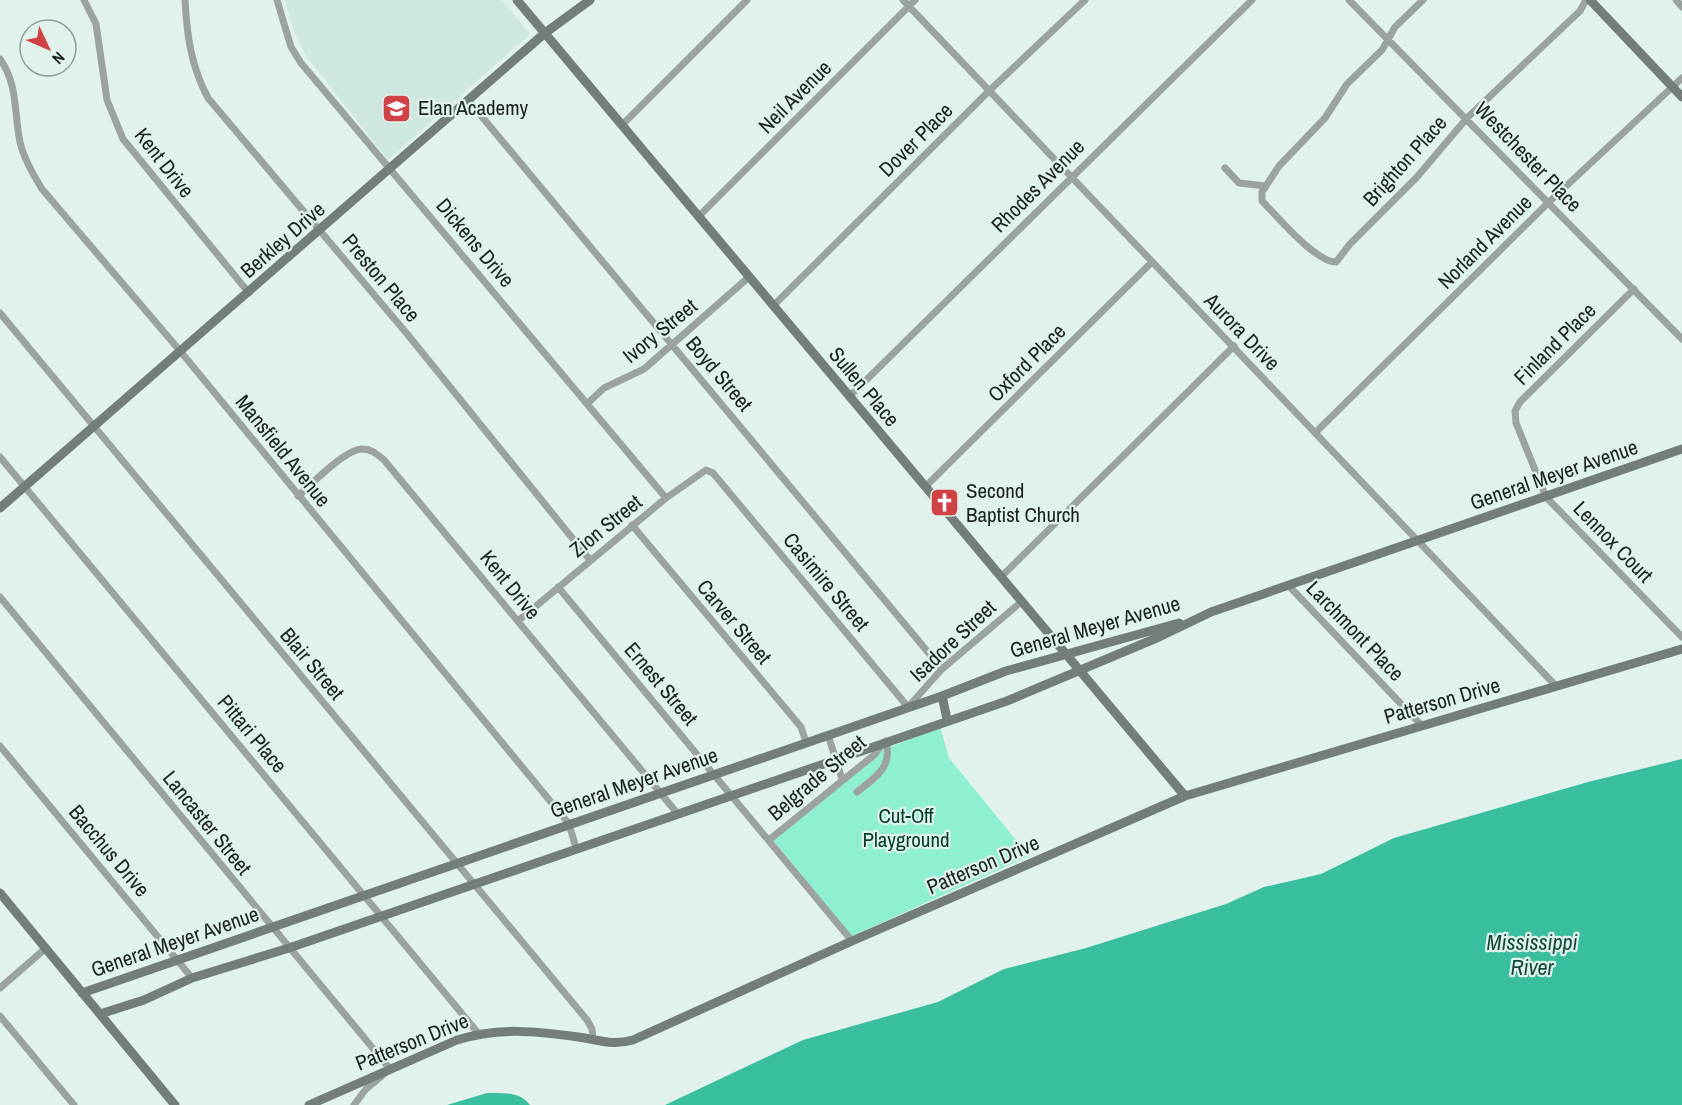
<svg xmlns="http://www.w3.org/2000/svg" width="1682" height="1105" viewBox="0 0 1682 1105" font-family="'Archivo Narrow',sans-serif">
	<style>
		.built { fill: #cee8df }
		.green { fill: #8eefd2 }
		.water { fill: #39be9e }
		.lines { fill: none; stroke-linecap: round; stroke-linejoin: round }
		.street { stroke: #9ba2a0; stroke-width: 7 }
		.secondary { stroke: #737e7a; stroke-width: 9 }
		.labels { text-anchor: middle; stroke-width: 4.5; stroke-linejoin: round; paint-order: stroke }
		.street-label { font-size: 21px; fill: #1a211f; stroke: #e1f2ec }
		.poi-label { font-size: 21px; fill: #1a211f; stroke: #e1f2ec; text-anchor: start }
		.park-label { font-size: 21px; fill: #003c2f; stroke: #e1f2ec }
		.water-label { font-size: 22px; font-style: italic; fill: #12493c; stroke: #e1f2ec }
	</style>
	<rect width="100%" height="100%" fill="#e1f2ec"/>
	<!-- built -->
	<path class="built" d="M 285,0 L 502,0 L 530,34 L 388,160 L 306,56 L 293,29 Z"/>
	<!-- green -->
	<path class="green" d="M 940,727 L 949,758 L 1029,856 L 852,936 L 773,840 L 883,750 Z"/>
	<!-- water -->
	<path class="water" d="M 1682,759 L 1682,1105 L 665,1105 L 803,1040 L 938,1002 L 1004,969 L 1086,948 L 1226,904 L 1264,887 L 1321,874 L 1394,838 L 1588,782 Z
		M 487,1093 C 502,1093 520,1091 530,1105 L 447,1105 Z"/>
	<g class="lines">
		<!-- street -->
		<path class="street" d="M 84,0 L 96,24 L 107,100 L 123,139 L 249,293
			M 185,0 C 187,36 191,66 208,98 L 408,335 L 590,560
			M 277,0 L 291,47 L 301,63 L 666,498
			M 903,0 L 1556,686
			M 1349,0 L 1682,339
			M 1423,0 L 1395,27 L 1382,50 L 1347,84 L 1325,118 L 1279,166 L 1262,192 L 1262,201 C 1277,216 1315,262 1336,262 L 1350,244 L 1417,177 L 1467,118 L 1580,11 L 1586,0
			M 1676,0 L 1682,7
			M 0,59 C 18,84 14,113 20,142 C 24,159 33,174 42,189 L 181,352 L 569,824 L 576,848
			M 468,100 L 942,669
			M 622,125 L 747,0
			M 1225,168 L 1239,183 L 1266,186
			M 698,217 L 915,0
			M 1634,289 L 1520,402 L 1515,411 L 1516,423 L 1546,497 L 1682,637
			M 773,306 L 990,90 L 1085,0
			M 0,313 L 587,1020 L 592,1029 L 593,1039
			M 849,397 L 1252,0
			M 588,403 L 604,388 L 644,369 L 749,277
			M 1315,433 L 1549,202 L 1682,78
			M 0,457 L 478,1033
			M 925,487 L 1152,262
			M 298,496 C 312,484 346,448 363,449 C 372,449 378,455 384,460 L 677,813
			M 632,525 L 801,727 L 806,742
			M 1001,577 L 1234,346
			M 1289,586 L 1422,726
			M 558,587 L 852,941
			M 0,597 L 390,1069 L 366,1089 L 354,1105
			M 518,621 L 666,498 L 706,470 L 713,473 L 908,707 L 942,669 L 1021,602
			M 828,735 L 842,779
			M 0,746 L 192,978
			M 857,792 C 876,777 893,767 886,741
			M 769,840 L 874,755 L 882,745
			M 0,988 L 46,948
			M 0,1016 L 74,1105"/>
		<!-- secondary -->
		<path class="secondary" d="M 517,0 L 1185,796
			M 1590,0 L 1682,97
			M 0,508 L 545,33 L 590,0
			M 942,696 L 947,719
			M 0,893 L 175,1105
			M 82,993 L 942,696 L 1006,671 L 1179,623
			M 100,1014 L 144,1000 L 192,978 L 289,948 L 1007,701 L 1159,637 L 1211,612 L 1682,449
			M 309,1105 L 457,1040 C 498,1027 535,1031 578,1037 C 600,1040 611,1046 633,1040 L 852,941 L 1185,796 L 1682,649"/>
	</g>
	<!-- icons -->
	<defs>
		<symbol id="school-square" viewBox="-11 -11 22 22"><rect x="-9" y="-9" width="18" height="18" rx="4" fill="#d14247" stroke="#e1f2ec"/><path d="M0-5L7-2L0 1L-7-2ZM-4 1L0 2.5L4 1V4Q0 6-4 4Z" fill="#fff"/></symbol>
		<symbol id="church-square" viewBox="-11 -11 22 22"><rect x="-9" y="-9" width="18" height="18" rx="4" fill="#d14247" stroke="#e1f2ec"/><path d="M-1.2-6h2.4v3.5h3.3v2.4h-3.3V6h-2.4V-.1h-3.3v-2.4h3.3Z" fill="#fff"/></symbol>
	</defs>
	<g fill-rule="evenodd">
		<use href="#school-square" x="380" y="92" width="33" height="33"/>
		<use href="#church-square" x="928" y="486" width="33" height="33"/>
	</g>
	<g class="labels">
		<!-- street labels -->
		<g class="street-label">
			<text transform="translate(795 97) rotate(-45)" y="7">Neil Avenue</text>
			<text transform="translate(916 140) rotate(-45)" y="7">Dover Place</text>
			<text transform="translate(1528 157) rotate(46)" y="7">Westchester Place</text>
			<text transform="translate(1405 161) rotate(-48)" y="7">Brighton Place</text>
			<text transform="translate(164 163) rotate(52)" y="7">Kent Drive</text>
			<text transform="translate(1038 186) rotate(-45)" y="7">Rhodes Avenue</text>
			<text transform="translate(283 240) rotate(-41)" y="7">Berkley Drive</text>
			<text transform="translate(1485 242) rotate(-45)" y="7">Norland Avenue</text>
			<text transform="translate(475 243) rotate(50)" y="7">Dickens Drive</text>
			<text transform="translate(381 278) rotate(50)" y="7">Preston Place</text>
			<text transform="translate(660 331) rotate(-39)" y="7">Ivory Street</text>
			<text transform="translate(1242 332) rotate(46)" y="7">Aurora Drive</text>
			<text transform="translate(1555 344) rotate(-45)" y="7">Finland Place</text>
			<text transform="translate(1027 363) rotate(-45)" y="7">Oxford Place</text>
			<text transform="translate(719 374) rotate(50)" y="7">Boyd Street</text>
			<text transform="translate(864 387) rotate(50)" y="7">Sullen Place</text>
			<text transform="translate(283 451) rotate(51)" y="7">Mansfield Avenue</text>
			<text transform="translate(1554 475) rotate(-19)" y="7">General Meyer Avenue</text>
			<text transform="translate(606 526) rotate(-39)" y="7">Zion Street</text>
			<text transform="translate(1613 542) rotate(46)" y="7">Lennox Court</text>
			<text transform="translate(826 582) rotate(50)" y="7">Casimire Street</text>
			<text transform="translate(510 585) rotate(51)" y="7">Kent Drive</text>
			<text transform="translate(734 622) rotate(50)" y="7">Carver Street</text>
			<text transform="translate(1095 627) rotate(-16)" y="7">General Meyer Avenue</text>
			<text transform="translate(1355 631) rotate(46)" y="7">Larchmont Place</text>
			<text transform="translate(953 641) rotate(-43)" y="7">Isadore Street</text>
			<text transform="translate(312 664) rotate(50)" y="7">Blair Street</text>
			<text transform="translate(661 684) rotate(50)" y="7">Ernest Street</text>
			<text transform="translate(1442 701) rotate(-16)" y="7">Patterson Drive</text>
			<text transform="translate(252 734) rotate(50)" y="7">Pittari Place</text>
			<text transform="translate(817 778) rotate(-40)" y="7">Belgrade Street</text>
			<text transform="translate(634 783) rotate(-19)" y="7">General Meyer Avenue</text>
			<text transform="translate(207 823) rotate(51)" y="7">Lancaster Street</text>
			<text transform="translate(109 851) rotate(50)" y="7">Bacchus Drive</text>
			<text transform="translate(983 865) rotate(-23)" y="7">Patterson Drive</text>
			<text transform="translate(175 942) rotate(-19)" y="7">General Meyer Avenue</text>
			<text transform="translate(412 1042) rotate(-22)" y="7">Patterson Drive</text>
		</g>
		<!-- poi labels -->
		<g class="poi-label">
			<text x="418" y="115">Elan Academy</text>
			<text x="966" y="498">Second<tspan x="966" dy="24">Baptist Church</tspan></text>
		</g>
		<!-- park labels -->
		<g class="park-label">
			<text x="906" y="823">Cut-Off<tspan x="906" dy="24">Playground</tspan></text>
		</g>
		<!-- water labels -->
		<g class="water-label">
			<text x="1532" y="950">Mississippi<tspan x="1532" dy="25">River</tspan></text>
		</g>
	</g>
	<!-- north arrow -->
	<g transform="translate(48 48) rotate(134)"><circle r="28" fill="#e1f2ec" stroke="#919e9a" stroke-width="1.5"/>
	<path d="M0-4.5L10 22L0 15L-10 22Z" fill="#d14247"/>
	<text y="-9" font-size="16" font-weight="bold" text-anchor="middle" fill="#1a211f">N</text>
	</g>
</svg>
